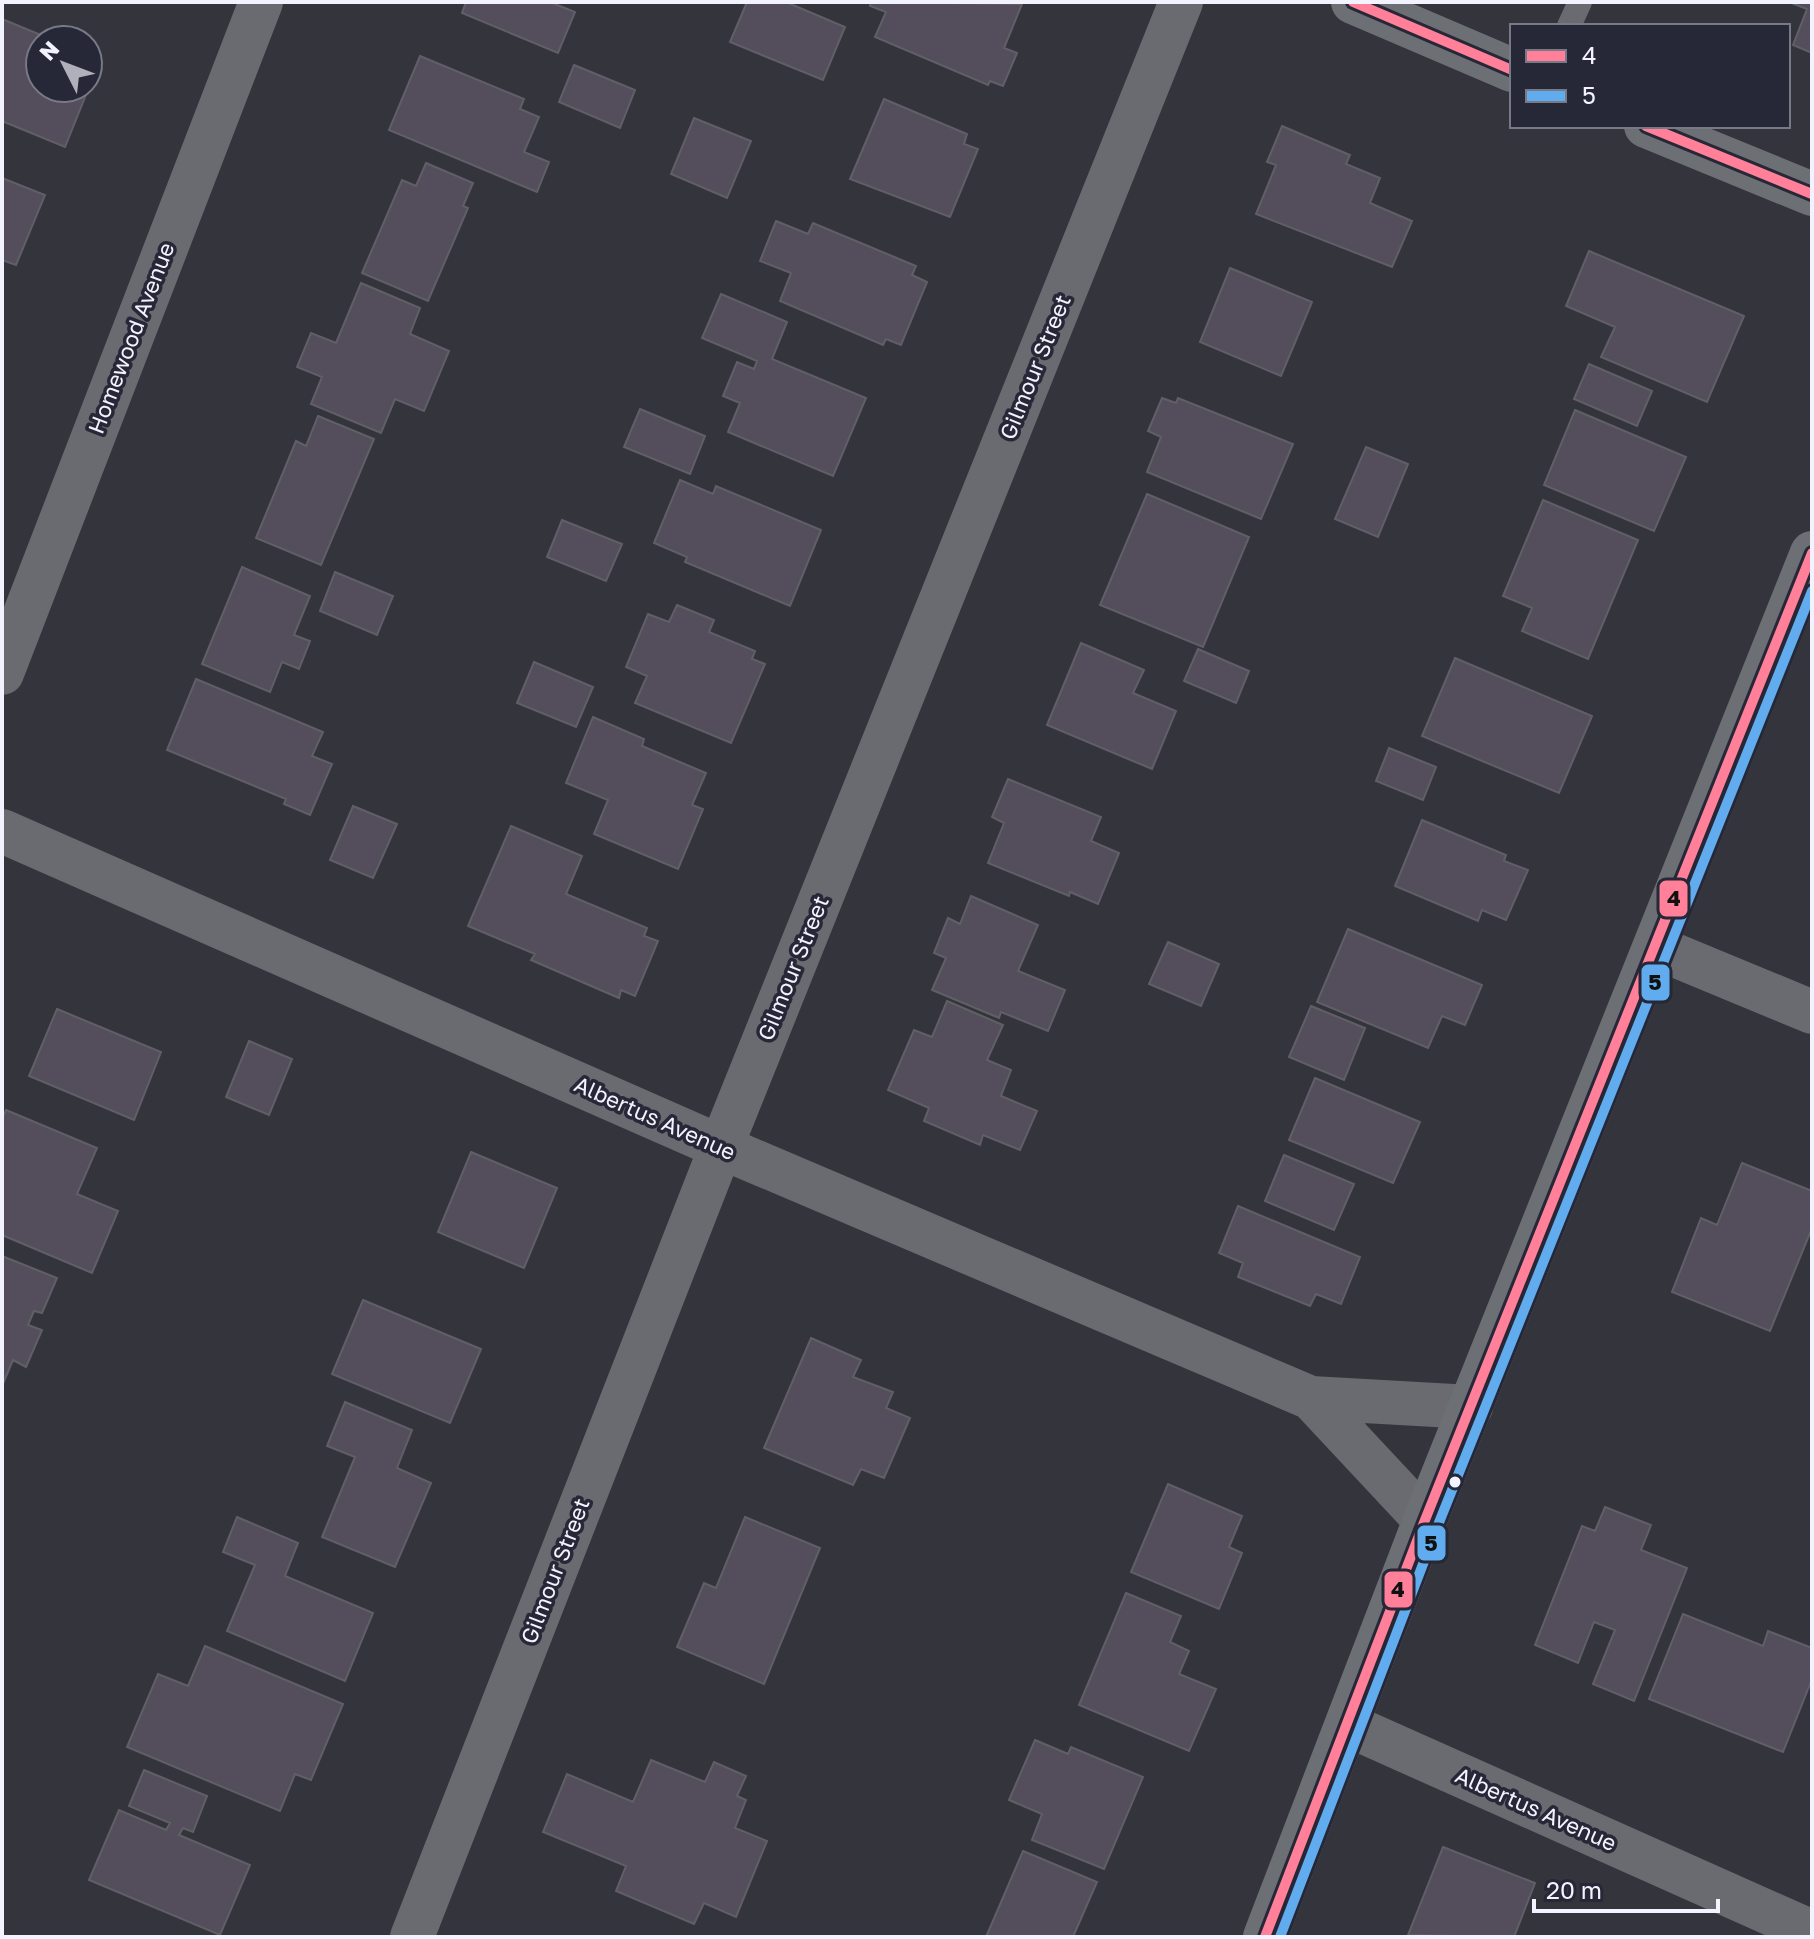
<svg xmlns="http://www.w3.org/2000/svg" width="1814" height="1939" viewBox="0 0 1814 1939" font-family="'Golos Text',sans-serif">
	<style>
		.building { fill: #544e5c; stroke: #615f66; stroke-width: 2 }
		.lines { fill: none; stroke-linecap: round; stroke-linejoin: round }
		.lane { stroke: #6a6b70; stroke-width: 24 }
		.street { stroke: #6a6b70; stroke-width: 44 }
		.secondary { stroke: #6c6f74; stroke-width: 44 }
		.bus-1-casing { stroke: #262737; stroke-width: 16 }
		.bus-2-casing { stroke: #262737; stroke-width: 16 }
		.bus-1 { stroke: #ff8098; stroke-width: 10 }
		.bus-2 { stroke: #60acee; stroke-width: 10 }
		.bus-dot { fill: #f2f3fe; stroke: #262737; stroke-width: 3 }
		.labels { text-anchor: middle; stroke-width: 7; stroke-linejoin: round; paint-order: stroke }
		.street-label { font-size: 22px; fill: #f2f3fe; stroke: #262737 }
		.line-badge { stroke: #262737; stroke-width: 3 }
		.pale-badge-label { font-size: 22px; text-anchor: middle; font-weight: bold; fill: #111 }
	</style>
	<rect width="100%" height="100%" fill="#34343d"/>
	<!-- building -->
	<path class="building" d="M 466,2 L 550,2 L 575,12 L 558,53 L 462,13 Z
		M 747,2 L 786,2 L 845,27 L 823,80 L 730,42 Z
		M 871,2 L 1022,4 L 1004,48 L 1017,53 L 1003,86 L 990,81 L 988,85 L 875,37 L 886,12 L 870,6 Z
		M 1789,2 L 1812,2 L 1812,53 L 1793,45 L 1807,9 Z
		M 2,19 L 53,40 L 40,40 L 40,88 L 88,88 L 88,55 L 100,60 L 65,147 L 2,121 Z
		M 420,56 L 524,99 L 520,109 L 539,117 L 524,152 L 549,162 L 537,192 L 389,130 Z
		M 574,65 L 635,90 L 620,128 L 559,102 Z
		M 884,99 L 967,134 L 964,144 L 978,149 L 950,217 L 850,179 Z
		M 694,118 L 751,141 L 727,198 L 671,174 Z
		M 1282,126 L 1350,155 L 1346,164 L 1380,178 L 1370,203 L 1412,221 L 1392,267 L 1256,214 L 1276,165 L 1267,162 Z
		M 426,163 L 473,183 L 463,206 L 468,208 L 428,301 L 362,273 L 402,180 L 416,186 Z
		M 2,178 L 45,195 L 16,265 L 2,260 Z
		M 776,221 L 808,234 L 813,223 L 916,266 L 912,275 L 927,282 L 901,345 L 886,339 L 883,345 L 780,301 L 791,273 L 760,261 Z
		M 1589,251 L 1744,316 L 1707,402 L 1601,357 L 1615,327 L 1566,306 Z
		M 1230,268 L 1312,302 L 1281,376 L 1200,342 Z
		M 361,283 L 420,308 L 410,334 L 449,351 L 424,411 L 395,399 L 381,433 L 311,404 L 322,377 L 297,367 L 311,333 L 336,343 Z
		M 721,294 L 787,322 L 772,359 L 866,398 L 833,476 L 728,432 L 740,403 L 723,396 L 737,362 L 754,369 L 757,361 L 702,338 Z
		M 1589,364 L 1652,391 L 1637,426 L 1574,399 Z
		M 1162,398 L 1176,403 L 1178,398 L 1293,444 L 1261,519 L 1147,472 L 1161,437 L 1148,431 Z
		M 640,409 L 705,436 L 690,474 L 624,447 Z
		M 1575,410 L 1686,457 L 1654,531 L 1544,485 Z
		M 318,416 L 374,439 L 321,565 L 256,538 L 296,441 L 306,446 Z
		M 1366,447 L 1408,464 L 1378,537 L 1335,519 Z
		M 680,480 L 713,494 L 716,486 L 821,530 L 790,606 L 685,562 L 687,557 L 654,543 Z
		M 1147,494 L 1249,537 L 1203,647 L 1100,605 Z
		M 1543,500 L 1638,540 L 1588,659 L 1522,631 L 1532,608 L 1503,596 Z
		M 562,520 L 622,544 L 606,581 L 547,557 Z
		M 242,567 L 310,596 L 294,635 L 310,641 L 299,669 L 282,662 L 270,692 L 202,664 Z
		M 335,572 L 393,596 L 377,635 L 320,611 Z
		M 677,605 L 714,620 L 709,632 L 755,651 L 752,659 L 765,664 L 731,743 L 635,703 L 647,676 L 626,667 L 648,614 L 669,622 Z
		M 1081,643 L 1144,670 L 1133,693 L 1176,711 L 1152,769 L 1047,725 Z
		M 1198,649 L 1249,671 L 1236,703 L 1184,681 Z
		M 1455,658 L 1592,716 L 1559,793 L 1422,736 Z
		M 534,662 L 593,687 L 576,727 L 517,703 Z
		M 196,679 L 323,732 L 312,756 L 332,764 L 310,815 L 284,804 L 286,799 L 167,750 Z
		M 593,717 L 644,739 L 642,746 L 706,773 L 692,805 L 703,809 L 678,869 L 594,834 L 608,800 L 566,783 Z
		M 1389,748 L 1436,767 L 1423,800 L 1376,781 Z
		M 1008,779 L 1101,817 L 1091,841 L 1119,853 L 1098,904 L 1070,892 L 1069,896 L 988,863 L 1004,823 L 992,817 Z
		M 353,806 L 397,824 L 373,878 L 330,860 Z
		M 1422,820 L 1506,855 L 1504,861 L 1528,870 L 1506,920 L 1482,910 L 1478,921 L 1395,886 Z
		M 511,826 L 582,856 L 566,894 L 647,928 L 644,936 L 658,941 L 635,996 L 621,990 L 619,998 L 531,960 L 535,954 L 468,926 Z
		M 971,896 L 1038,925 L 1018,971 L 1065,990 L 1048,1031 L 1001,1012 L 999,1018 L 932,990 L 946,958 L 934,953 L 948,918 L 960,924 Z
		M 1348,929 L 1482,985 L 1465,1025 L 1442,1016 L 1428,1048 L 1317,1002 Z
		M 1168,942 L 1219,964 L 1201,1006 L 1149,984 Z
		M 947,1001 L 1003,1025 L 987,1060 L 1011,1070 L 1001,1096 L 1037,1111 L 1020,1150 L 983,1135 L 980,1145 L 924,1121 L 929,1108 L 888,1090 L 914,1030 L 932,1037 Z
		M 1311,1006 L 1365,1028 L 1344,1080 L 1289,1057 Z
		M 57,1009 L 161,1052 L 134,1120 L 29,1076 Z
		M 249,1041 L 292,1059 L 269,1115 L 226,1097 Z
		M 1315,1078 L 1420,1122 L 1393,1183 L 1289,1140 Z
		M 6,1110 L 97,1148 L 77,1194 L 118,1211 L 92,1273 L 2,1235 L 2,1119 Z
		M 471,1152 L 557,1188 L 524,1268 L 438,1232 Z
		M 1284,1155 L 1354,1184 L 1334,1230 L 1265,1201 Z
		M 1742,1163 L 1812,1191 L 1812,1228 L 1770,1331 L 1672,1292 L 1701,1218 L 1717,1225 Z
		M 1238,1206 L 1360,1257 L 1341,1304 L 1316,1294 L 1310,1306 L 1238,1277 L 1243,1263 L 1219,1253 Z
		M 2,1256 L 57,1278 L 42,1313 L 34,1311 L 28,1325 L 42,1330 L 26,1367 L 13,1360 L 2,1386 Z
		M 363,1300 L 481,1349 L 450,1423 L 332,1374 Z
		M 811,1338 L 861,1360 L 853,1377 L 893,1392 L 886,1408 L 910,1418 L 884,1478 L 861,1469 L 853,1485 L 764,1448 Z
		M 345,1402 L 412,1430 L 397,1468 L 431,1483 L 395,1567 L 322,1537 L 355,1457 L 327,1446 Z
		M 1168,1484 L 1242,1516 L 1229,1547 L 1242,1553 L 1219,1609 L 1131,1572 Z
		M 1605,1507 L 1651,1525 L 1641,1550 L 1687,1568 L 1634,1701 L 1593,1684 L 1615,1630 L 1594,1622 L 1578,1663 L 1535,1645 L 1582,1526 L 1595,1531 Z
		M 237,1517 L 298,1543 L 285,1576 L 373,1613 L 345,1681 L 227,1631 L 255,1565 L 223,1552 Z
		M 745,1517 L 820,1548 L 764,1684 L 677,1647 L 704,1583 L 716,1588 Z
		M 1126,1593 L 1181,1616 L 1170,1642 L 1189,1651 L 1179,1674 L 1216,1689 L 1189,1751 L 1079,1705 Z
		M 1683,1614 L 1763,1646 L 1768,1631 L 1812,1648 L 1812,1679 L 1783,1752 L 1649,1699 Z
		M 205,1646 L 343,1704 L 311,1780 L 295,1774 L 280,1811 L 127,1747 L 158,1674 L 188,1686 Z
		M 1035,1740 L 1068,1754 L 1071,1747 L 1143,1777 L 1104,1869 L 1032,1840 L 1042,1814 L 1009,1800 Z
		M 651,1760 L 705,1782 L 714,1762 L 746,1776 L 737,1796 L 746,1800 L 735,1828 L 767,1841 L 736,1917 L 704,1903 L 694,1924 L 616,1891 L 626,1866 L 543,1832 L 567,1774 L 633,1802 Z
		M 144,1770 L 207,1796 L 193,1832 L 183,1828 L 179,1835 L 250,1865 L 220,1935 L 89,1880 L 119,1810 L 166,1830 L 170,1823 L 129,1806 Z
		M 1443,1847 L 1535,1883 L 1514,1937 L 1408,1935 Z
		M 1023,1851 L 1097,1882 L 1073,1937 L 986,1937 Z"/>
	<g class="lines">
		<!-- lane -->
		<path class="lane" d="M 1569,26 L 1580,2"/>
		<!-- street -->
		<path class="street" d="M 2,673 L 261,2
			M 2,831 L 721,1147 L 1311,1398 L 1471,1407
			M 1655,947 L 1812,1012
			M 1311,1398 L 1425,1520
			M 1348,1725 L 1812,1932
			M 412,1937 L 721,1147 L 1181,2"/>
		<!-- secondary -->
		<path class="secondary" d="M 1353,2 L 1512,70
			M 1646,126 L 1812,194
			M 1265,1937 L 1425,1520 L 1812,553"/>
		<defs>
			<path id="bus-1" d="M 1353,2 L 1512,70
				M 1646,126 L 1812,194
				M 1265,1937 L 1425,1520 L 1812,553"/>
			<path id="bus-2" d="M 1280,1937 L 1438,1525 L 1812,591"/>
		</defs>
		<!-- bus-1 casing -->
		<use href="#bus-1" class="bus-1-casing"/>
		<!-- bus-2 casing -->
		<use href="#bus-2" class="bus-2-casing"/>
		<!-- bus-1 -->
		<use href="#bus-1" class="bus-1"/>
		<!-- bus-2 -->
		<use href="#bus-2" class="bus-2"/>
	</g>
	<!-- markers -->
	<circle class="bus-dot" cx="1455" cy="1482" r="7"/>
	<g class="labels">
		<!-- street labels -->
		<g class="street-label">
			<text transform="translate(131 338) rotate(-69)" y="8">Homewood Avenue</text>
			<text transform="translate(1035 367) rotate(-68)" y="8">Gilmour Street</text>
			<text transform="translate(793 968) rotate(-68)" y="8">Gilmour Street</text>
			<text transform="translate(655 1118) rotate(24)" y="8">Albertus Avenue</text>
			<text transform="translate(555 1571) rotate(-69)" y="8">Gilmour Street</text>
			<text transform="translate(1536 1809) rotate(24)" y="8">Albertus Avenue</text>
		</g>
	</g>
	<g class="line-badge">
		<rect x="1658" y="879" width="31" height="39" rx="8" fill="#ff8098"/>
		<rect x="1640" y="963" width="31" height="39" rx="8" fill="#60acee"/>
		<rect x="1416" y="1524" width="31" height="38" rx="8" fill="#60acee"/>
		<rect x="1383" y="1570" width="31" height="39" rx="8" fill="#ff8098"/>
	</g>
	<g class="pale-badge-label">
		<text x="1674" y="906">4</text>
		<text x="1655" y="990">5</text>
		<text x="1431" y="1551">5</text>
		<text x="1398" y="1597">4</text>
	</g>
	<!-- border -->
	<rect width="1814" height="1939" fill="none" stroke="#f2f3fe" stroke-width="8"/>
	<!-- legend -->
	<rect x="1510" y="24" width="280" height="104" fill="#262737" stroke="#787987" stroke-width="2"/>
	<rect x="1526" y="50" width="40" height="12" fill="#ff8098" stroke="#787987" stroke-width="2"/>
	<text x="1582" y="64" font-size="24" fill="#f2f3fe">4</text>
	<rect x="1526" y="90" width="40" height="12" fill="#60acee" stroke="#787987" stroke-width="2"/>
	<text x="1582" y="104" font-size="24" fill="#f2f3fe">5</text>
	<!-- north arrow -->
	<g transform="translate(64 64) rotate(312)"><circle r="38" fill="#262737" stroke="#787987" stroke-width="2"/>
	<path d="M0-6L14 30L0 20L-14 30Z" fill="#b0b0ba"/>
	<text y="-12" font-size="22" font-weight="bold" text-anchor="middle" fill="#f2f3fe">N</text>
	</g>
	<!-- scale -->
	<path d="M1534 1899v12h184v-12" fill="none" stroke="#f2f3fe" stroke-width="4"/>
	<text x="1546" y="1899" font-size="24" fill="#f2f3fe" stroke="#262737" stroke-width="6" paint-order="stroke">20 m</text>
</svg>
